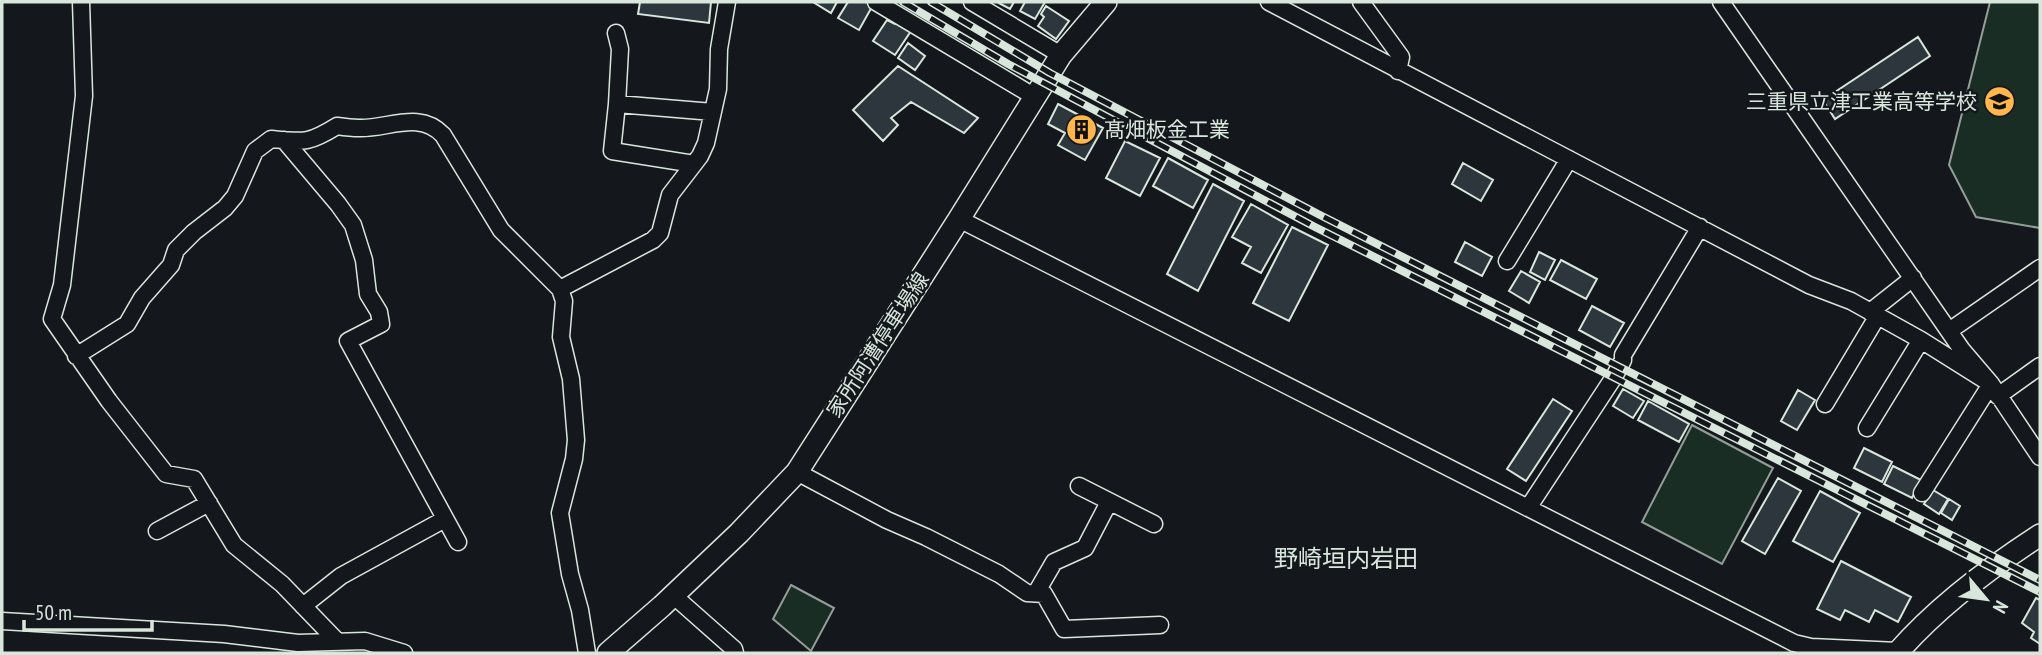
<svg xmlns="http://www.w3.org/2000/svg" width="2042" height="655" viewBox="0 0 2042 655" font-family="'PT Sans Narrow','Noto Sans JP',sans-serif">
	<style>
		.green { fill: #1a2d24; stroke: #939e99; stroke-width: 2 }
		.building { fill: #2c363c; stroke: #d8e6dc; stroke-width: 2 }
		.lines { fill: none; stroke-linecap: round; stroke-linejoin: round }
		.street-casing { stroke: #d8e6dc; stroke-width: 19 }
		.secondary-casing { stroke: #d8e6dc; stroke-width: 24 }
		.street { stroke: #14181c; stroke-width: 16 }
		.secondary { stroke: #14181c; stroke-width: 21 }
		.rail-casing { stroke: #d8e6dc; stroke-width: 8 }
		.rail { stroke: #14181c; stroke-width: 5; stroke-dasharray: 16; stroke-linecap: butt }
		.labels { text-anchor: middle; stroke-width: 5; stroke-linejoin: round; paint-order: stroke }
		.poi-label { font-size: 21px; fill: #d8e6dc; stroke: #14181c; text-anchor: end }
		.street-label { font-size: 21px; fill: #d8e6dc; stroke: #14181c }
		.quarter-label { font-size: 24px; fill: #d8e6dc; stroke: #14181c }
	</style>
	<rect width="100%" height="100%" fill="#14181c"/>
	<!-- green -->
	<path class="green" d="M 1990,2 L 2040,2 L 2040,228 L 1976,217 L 1949,165 Z
		M 1692,425 L 1773,468 L 1722,564 L 1642,522 Z
		M 791,585 L 834,608 L 811,651 L 773,619 Z"/>
	<!-- building -->
	<path class="building" d="M 640,2 L 711,2 L 709,23 L 638,14 Z
		M 813,2 L 837,2 L 831,13 Z
		M 848,2 L 867,2 L 873,5 L 859,30 L 838,18 Z
		M 997,2 L 1014,2 L 1010,9 Z
		M 1025,2 L 1045,2 L 1035,19 L 1020,11 Z
		M 1046,6 L 1069,21 L 1056,39 L 1038,26 L 1044,17 L 1041,14 Z
		M 899,19 L 913,28 L 895,55 L 873,41 L 887,20 L 895,24 Z
		M 1918,37 L 1930,56 L 1835,119 L 1823,100 Z
		M 908,43 L 925,56 L 915,70 L 898,58 Z
		M 898,66 L 978,118 L 964,133 L 911,102 L 891,118 L 898,125 L 883,141 L 853,110 Z
		M 1058,104 L 1103,128 L 1085,160 L 1058,145 L 1065,133 L 1048,124 Z
		M 1125,141 L 1160,158 L 1140,196 L 1106,178 Z
		M 1168,158 L 1208,180 L 1193,208 L 1153,186 Z
		M 1463,163 L 1493,180 L 1481,201 L 1452,184 Z
		M 1213,184 L 1244,201 L 1198,291 L 1167,274 Z
		M 1251,204 L 1288,225 L 1261,273 L 1242,263 L 1251,247 L 1232,237 Z
		M 1292,227 L 1328,245 L 1289,321 L 1253,303 Z
		M 1465,242 L 1492,257 L 1482,276 L 1455,262 Z
		M 1539,252 L 1555,260 L 1545,280 L 1530,272 Z
		M 1561,260 L 1597,279 L 1586,299 L 1550,280 Z
		M 1521,271 L 1540,282 L 1529,303 L 1509,291 Z
		M 1592,306 L 1624,323 L 1610,347 L 1579,330 Z
		M 1623,389 L 1644,401 L 1633,418 L 1613,406 Z
		M 1798,390 L 1815,400 L 1797,430 L 1781,421 Z
		M 1553,399 L 1572,411 L 1526,481 L 1507,469 Z
		M 1648,401 L 1689,424 L 1679,442 L 1638,420 Z
		M 1864,448 L 1892,462 L 1882,482 L 1854,468 Z
		M 1893,466 L 1921,480 L 1912,498 L 1884,484 Z
		M 1778,478 L 1801,491 L 1765,554 L 1742,541 Z
		M 1933,490 L 1948,499 L 1939,514 L 1924,504 Z
		M 1820,491 L 1860,513 L 1833,562 L 1793,541 Z
		M 1949,499 L 1960,506 L 1952,520 L 1941,513 Z
		M 1841,561 L 1911,597 L 1898,622 L 1875,610 L 1869,622 L 1845,610 L 1840,620 L 1817,609 Z
		M 2036,598 L 2040,600 L 2040,644 L 2031,638 L 2034,632 L 2022,623 Z"/>
	<g class="lines">
		<defs>
			<path id="street" d="M 81,2 L 84,96 L 62,285 L 52,319 L 109,401 L 166,474 L 194,479 L 234,545 L 282,584 L 336,640
				M 876,2 L 1035,97
				M 972,2 L 1061,55
				M 1269,2 L 1809,285 L 1851,301 L 1921,340 L 1991,384
				M 1361,2 L 1401,57 L 1398,71
				M 1721,2 L 1962,350 L 1991,384 L 2040,457
				M 616,33 L 620,49 L 617,104
				M 284,140 L 338,204 L 353,225 L 364,260 L 368,294 L 379,312 L 381,324 L 348,341 L 458,542
				M 694,164 L 612,151 L 617,104 L 713,112
				M 959,219 L 1794,643 L 1811,647 L 1898,651
				M 1507,261 L 1569,159
				M 560,289 L 653,240 L 660,233 L 670,195 L 700,156 L 706,143 L 718,89 L 719,49 L 727,2
				M 1870,312 L 1913,278
				M 1949,331 L 2040,268
				M 76,356 L 127,324 L 142,298 L 171,265 L 176,250 L 194,232 L 225,208 L 235,196 L 255,151 L 271,139 C 304,142 308,144 337,126 C 344,127 352,128 359,128 C 388,129 420,110 443,135 L 501,230 L 560,289 L 564,301 L 561,337 L 571,379 L 576,440 L 574,459 L 560,513 L 570,574 L 580,610 L 587,653
				M 1998,396 L 2040,366
				M 1825,404 L 1877,317
				M 1867,428 L 1921,340
				M 797,472 L 887,520 L 926,537 L 999,574 L 1027,593 L 1044,594 L 1064,629 L 1160,625
				M 1079,486 L 1154,524
				M 1922,493 L 1991,384
				M 1528,508 L 1614,377 L 1623,360 L 1623,355 L 1700,227
				M 157,531 L 209,503
				M 1036,593 L 1054,562 L 1085,548 L 1109,502
				M 674,596 L 734,649 L 735,653
				M 303,606 L 341,576 L 445,519
				M 2,621 L 224,634 L 298,643 L 365,641 L 404,653"/>
			<path id="secondary" d="M 608,653 L 662,606 L 739,533 L 797,472 L 959,219 L 1061,55 L 1106,2
				M 1897,653 C 1937,607 1989,568 2040,535"/>
		</defs>
		<!-- street casing -->
		<use href="#street" class="street-casing"/>
		<!-- secondary casing -->
		<use href="#secondary" class="secondary-casing"/>
		<!-- street -->
		<use href="#street" class="street"/>
		<!-- secondary -->
		<use href="#secondary" class="secondary"/>
		<defs>
			<path id="rail" d="M 903,2 L 1008,64 L 1315,227 L 2040,592
				M 931,2 L 1050,73 L 1318,214 L 2040,580"/>
		</defs>
		<!-- rail casing -->
		<use href="#rail" class="rail-casing"/>
		<!-- rail -->
		<use href="#rail" class="rail"/>
	</g>
	<!-- icons -->
	<defs>
		<symbol id="school-disc" viewBox="-11 -11 22 22"><circle r="9.5" fill="#ffb74d" stroke="#14181c"/><path d="M0-5L7-2L0 1L-7-2ZM-4 1L0 2.5L4 1V4Q0 6-4 4Z" fill="#111"/></symbol>
		<symbol id="building-disc" viewBox="-11 -11 22 22"><circle r="9.5" fill="#ffb74d" stroke="#14181c"/><path d="M-4-6H4V6H1V3H-1V6H-4ZM-2.5-4.3h1.7v1.8h-1.7ZM.8-4.3h1.7v1.8H.8ZM-2.5-1h1.7V.8h-1.7ZM.8-1h1.7V.8H.8Z" fill="#111"/></symbol>
	</defs>
	<g fill-rule="evenodd">
		<use href="#school-disc" x="1982" y="84" width="35" height="35"/>
		<use href="#building-disc" x="1064" y="112" width="35" height="35"/>
	</g>
	<g class="labels">
		<!-- poi labels -->
		<g class="poi-label">
			<text x="1977" y="109">三重県立津工業高等学校</text>
			<text x="1104" y="137" text-anchor="start">髙畑板金工業</text>
		</g>
		<!-- street labels -->
		<g class="street-label">
			<text transform="translate(878 345) rotate(-57)" y="7">家所阿漕停車場線</text>
		</g>
		<!-- quarter labels -->
		<g class="quarter-label">
			<text x="1346" y="567">野崎垣内岩田</text>
		</g>
	</g>
	<!-- border -->
	<rect width="2042" height="655" fill="none" stroke="#d8e6dc" stroke-width="7"/>
	<!-- north arrow -->
	<g transform="translate(1986 599) rotate(119)" stroke="#14181c" stroke-width="5" paint-order="stroke">
	<path d="M0-5L12 26L0 18L-12 26Z" fill="#d8e6dc"/>
	<text y="-10" font-size="19" font-weight="bold" text-anchor="middle" fill="#d8e6dc">N</text>
	</g>
	<!-- scale -->
	<path d="M24 620v10h128v-10" fill="none" stroke="#d8e6dc" stroke-width="3.5"/>
	<text x="35" y="620" font-size="21" fill="#d8e6dc" stroke="#14181c" stroke-width="5" paint-order="stroke">50 m</text>
</svg>
